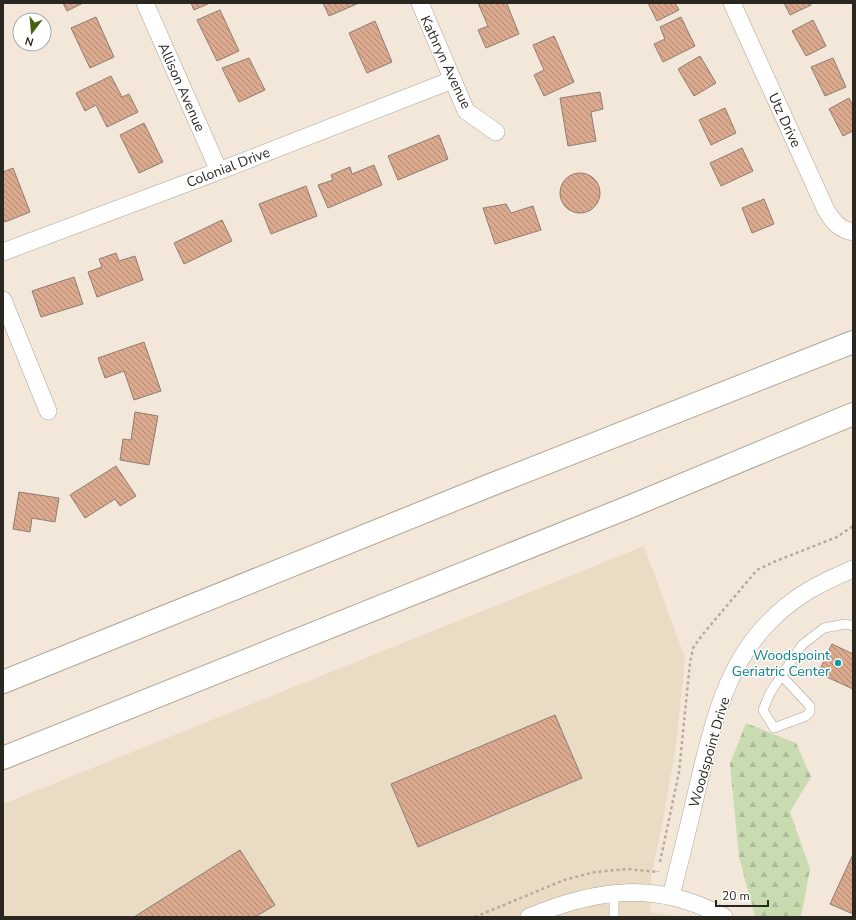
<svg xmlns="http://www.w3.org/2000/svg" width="856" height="920" viewBox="0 0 856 920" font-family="'Nunito Sans',sans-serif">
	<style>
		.built { fill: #eadbc5 }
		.forest { fill: url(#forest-firs) }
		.building { fill: url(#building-back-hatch); stroke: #8d7d74 }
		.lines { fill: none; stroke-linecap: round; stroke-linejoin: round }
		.service-casing { stroke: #ada394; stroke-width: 10 }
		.minor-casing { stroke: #ada394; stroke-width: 18 }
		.motorway-casing { stroke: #ada394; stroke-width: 24 }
		.path { stroke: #b5aca0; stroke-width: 2.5; stroke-dasharray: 3 3; stroke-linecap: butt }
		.service { stroke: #fff; stroke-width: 9 }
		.minor { stroke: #fff; stroke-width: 17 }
		.motorway { stroke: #fff; stroke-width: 22 }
		.culture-dot { fill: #0f9aa8; stroke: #fff; stroke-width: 1.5 }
		.labels { text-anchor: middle; stroke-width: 3; stroke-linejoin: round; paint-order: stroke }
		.street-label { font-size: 14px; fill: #2a2721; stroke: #fff }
		.culture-label { font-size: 14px; fill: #0d838f; stroke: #fff; text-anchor: end }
	</style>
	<defs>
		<pattern id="forest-firs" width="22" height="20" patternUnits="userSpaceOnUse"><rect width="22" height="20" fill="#c9dbb1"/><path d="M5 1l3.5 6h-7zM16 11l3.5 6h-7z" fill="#adbc98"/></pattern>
		<pattern id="building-back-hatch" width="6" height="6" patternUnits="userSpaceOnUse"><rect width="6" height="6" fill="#dbaa8e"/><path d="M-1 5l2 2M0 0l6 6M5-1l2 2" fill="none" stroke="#b28a74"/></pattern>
	</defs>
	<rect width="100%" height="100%" fill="#f2e7d8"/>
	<!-- built -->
	<path class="built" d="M 644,546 L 685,658 L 676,745 L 664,815 L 651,877 L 650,912 L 677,917 L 3,917 L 3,804 Z"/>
	<!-- forest -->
	<path class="forest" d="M 746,723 L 796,743 L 811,777 L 790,812 L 810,869 L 801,917 L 755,917 L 739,857 L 730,764 Z"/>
	<!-- building -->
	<path class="building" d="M 63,3 L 83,3 L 67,11 Z
		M 191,3 L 210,3 L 194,10 Z
		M 323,3 L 359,3 L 329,16 Z
		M 478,3 L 508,3 L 507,4 L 519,34 L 486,48 L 478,30 L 488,26 Z
		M 648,3 L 675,3 L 679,10 L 657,21 Z
		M 784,3 L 810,3 L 811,5 L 790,15 Z
		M 220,10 L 239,51 L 217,61 L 197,20 Z
		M 96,17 L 114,57 L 90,68 L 71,28 Z
		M 681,17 L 695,46 L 663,62 L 654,44 L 665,39 L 660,27 Z
		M 813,20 L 826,46 L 806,56 L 792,31 Z
		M 375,21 L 392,62 L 367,73 L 349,33 Z
		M 554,36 L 574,82 L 544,96 L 534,75 L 544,70 L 533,45 Z
		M 700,56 L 716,83 L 694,96 L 678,69 Z
		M 249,58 L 265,90 L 239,102 L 222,68 Z
		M 833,58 L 846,87 L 825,96 L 811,67 Z
		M 111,76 L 122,97 L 129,94 L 138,112 L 107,127 L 96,105 L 85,111 L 76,93 Z
		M 600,92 L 603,109 L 591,112 L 596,141 L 568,146 L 560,98 Z
		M 849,98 L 853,106 L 853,131 L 843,136 L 829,109 Z
		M 725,108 L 736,133 L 711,145 L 699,120 Z
		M 144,123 L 163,162 L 139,173 L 120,135 Z
		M 439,135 L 448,159 L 398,180 L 388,156 Z
		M 742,148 L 753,171 L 721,186 L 710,163 Z
		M 374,165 L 382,185 L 328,208 L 318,185 L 333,180 L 331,175 L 350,167 L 352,174 Z
		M 13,168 L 30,212 L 5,222 L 3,217 L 3,172 Z
		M560 193a20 20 0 1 1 40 0a20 20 0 1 1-40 0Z
		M 306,186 L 317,216 L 271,234 L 259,204 Z
		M 764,199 L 774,224 L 752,233 L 742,208 Z
		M 506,204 L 511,213 L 533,206 L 541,230 L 495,244 L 483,208 Z
		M 222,220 L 232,241 L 184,264 L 174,243 Z
		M 116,253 L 119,261 L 135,256 L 143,280 L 97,297 L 88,272 L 102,267 L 99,259 Z
		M 74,277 L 83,304 L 41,317 L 32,291 Z
		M 144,342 L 161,391 L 134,400 L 124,371 L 105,378 L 98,358 Z
		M 135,412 L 158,416 L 149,465 L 120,460 L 123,439 L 131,440 Z
		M 116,466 L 136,496 L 120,506 L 115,499 L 85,518 L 70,495 Z
		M 19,492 L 59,498 L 55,522 L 32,518 L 30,532 L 13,529 Z
		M 832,644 L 853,654 L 853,689 L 818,673 Z
		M 555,715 L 582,778 L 418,847 L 391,784 Z
		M 240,850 L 275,905 L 255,917 L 134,917 Z
		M 853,854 L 853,914 L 830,904 Z"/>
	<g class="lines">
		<defs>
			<path id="service" d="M 781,675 L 810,706 L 810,712 L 806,716 L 774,728 L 763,710 L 770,693 L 802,645 L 824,628 L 846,624 L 853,626
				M 614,917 L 614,893"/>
			<path id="minor" d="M 145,3 L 219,171
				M 420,3 L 466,111 L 496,132
				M 732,3 L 826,210 C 833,222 839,229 853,232
				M 3,252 L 219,171 L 452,80
				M 3,300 L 48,411
				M 671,896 C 680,861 689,825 697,790 C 711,731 724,667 769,622 C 794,596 820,583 853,569
				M 529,917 C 596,889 657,880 724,917"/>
			<path id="motorway" d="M 3,682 L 493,484 L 853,342
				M 3,758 L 629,507 L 853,414"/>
		</defs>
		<!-- service casing -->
		<use href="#service" class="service-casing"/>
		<!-- minor casing -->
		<use href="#minor" class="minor-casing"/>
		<!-- motorway casing -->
		<use href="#motorway" class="motorway-casing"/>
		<!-- path -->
		<path class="path" d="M 660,862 L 679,772 L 690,663 L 693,648 L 703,634 L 757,570 L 776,561 L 837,537 L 853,526
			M 475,917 L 564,880 L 595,872 L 628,869 L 658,872 L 658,871"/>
		<!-- service -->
		<use href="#service" class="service"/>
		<!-- minor -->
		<use href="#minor" class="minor"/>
		<!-- motorway -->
		<use href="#motorway" class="motorway"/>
	</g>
	<!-- markers -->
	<circle class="culture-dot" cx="838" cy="663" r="4"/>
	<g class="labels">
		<!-- street labels -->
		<g class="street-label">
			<text transform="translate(446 62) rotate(65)" y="5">Kathryn Avenue</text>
			<text transform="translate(182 87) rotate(66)" y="5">Allison Avenue</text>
			<text transform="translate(785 120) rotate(65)" y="5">Utz Drive</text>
			<text transform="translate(228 167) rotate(-21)" y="5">Colonial Drive</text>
			<text transform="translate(709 752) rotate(-74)" y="5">Woodspoint Drive</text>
		</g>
		<!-- culture labels -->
		<g class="culture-label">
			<text x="830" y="660">Woodspoint<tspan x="830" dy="16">Geriatric Center</tspan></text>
		</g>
	</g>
	<!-- border -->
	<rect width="856" height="920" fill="none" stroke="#2a2721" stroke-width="8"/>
	<!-- north arrow -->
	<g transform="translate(32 32) rotate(196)"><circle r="19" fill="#ffffff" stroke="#aaa9a6"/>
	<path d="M0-3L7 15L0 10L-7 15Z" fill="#4a620f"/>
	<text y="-6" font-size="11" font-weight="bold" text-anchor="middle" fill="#2a2721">N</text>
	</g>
	<!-- scale -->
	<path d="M716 900v6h52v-6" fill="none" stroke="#2a2721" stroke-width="2"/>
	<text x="722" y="900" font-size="12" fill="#2a2721" stroke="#ffffff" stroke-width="3" paint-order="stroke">20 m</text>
</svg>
